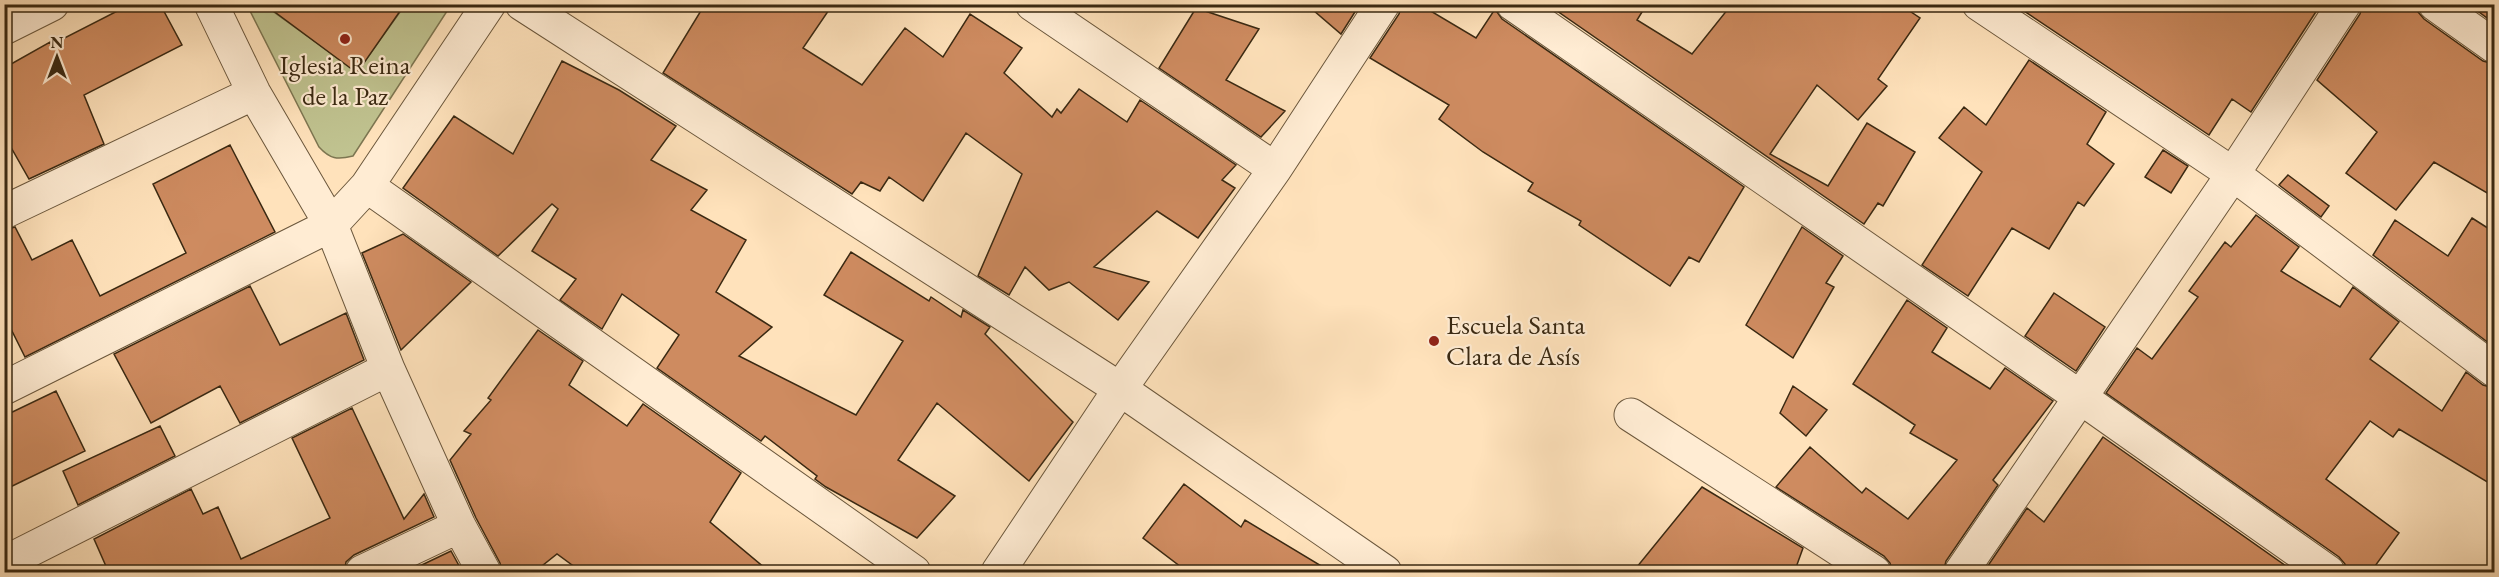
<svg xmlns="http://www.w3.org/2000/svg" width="2499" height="577" viewBox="0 0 2499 577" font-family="'EB Garamond',serif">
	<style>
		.green { fill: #c0c390; stroke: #7d7651; stroke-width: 1.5 }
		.building { fill: #ce8b60; stroke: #3a2912; stroke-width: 1.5 }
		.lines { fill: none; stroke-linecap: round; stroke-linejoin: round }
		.street-casing { stroke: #6b573c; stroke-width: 35 }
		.street { stroke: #ffecd3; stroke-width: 33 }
		.poi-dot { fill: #8f2418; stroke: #ffecd3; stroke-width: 2 }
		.labels { text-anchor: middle; stroke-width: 4.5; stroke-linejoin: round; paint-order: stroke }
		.poi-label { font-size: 27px; fill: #3a2912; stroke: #ffecd3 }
	</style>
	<rect width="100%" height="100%" fill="#ffe2bb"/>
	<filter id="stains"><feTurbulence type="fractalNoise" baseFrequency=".00333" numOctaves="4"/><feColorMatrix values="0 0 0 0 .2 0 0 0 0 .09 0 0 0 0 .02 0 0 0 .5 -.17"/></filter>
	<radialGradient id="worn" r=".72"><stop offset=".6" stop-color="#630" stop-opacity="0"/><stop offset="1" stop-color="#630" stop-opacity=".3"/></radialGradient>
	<!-- green -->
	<path class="green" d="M 247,5 L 264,5 L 357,72 L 405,5 L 451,5 L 353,156 C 337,160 330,159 319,147 Z"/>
	<!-- building -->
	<path class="building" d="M 131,4 L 160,4 L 182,45 L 84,95 L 104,144 L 29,179 L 4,135 L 4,68 L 50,42 L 51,45 Z
		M 264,4 L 405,4 L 357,73 Z
		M 705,4 L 833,4 L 803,48 L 862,85 L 905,28 L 943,57 L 970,14 L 1022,48 L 1004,73 L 1052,117 L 1057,109 L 1061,113 L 1079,89 L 1127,122 L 1140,100 L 1236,165 L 1222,180 L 1235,188 L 1198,238 L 1157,211 L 1094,267 L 1149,282 L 1118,320 L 1069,282 L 1049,290 L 1025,267 L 1009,295 L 978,276 L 1022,174 L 966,133 L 923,201 L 889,177 L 880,191 L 861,182 L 852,194 L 663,73 Z
		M 1306,4 L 1360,4 L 1341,34 Z
		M 1402,4 L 1419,4 L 1476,38 L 1495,9 L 1502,19 L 1744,187 L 1699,262 L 1689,257 L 1670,286 L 1579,225 L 1581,221 L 1528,191 L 1533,183 L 1483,152 L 1439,119 L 1449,105 L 1370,58 L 1399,14 Z
		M 1547,4 L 1647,4 L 1637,20 L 1692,54 L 1732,4 L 1899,4 L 1920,18 L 1878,79 L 1887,86 L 1858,120 L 1817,85 L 1770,154 L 1828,186 L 1867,123 L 1915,152 L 1883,206 L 1878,203 L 1864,224 Z
		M 2024,4 L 2321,4 L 2251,112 L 2232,99 L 2209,135 L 2021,9 Z
		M 2363,4 L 2417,4 L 2418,12 L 2424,19 L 2483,61 L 2494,64 L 2494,197 L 2434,162 L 2396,210 L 2346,173 L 2377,132 L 2317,80 L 2360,14 Z
		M 2468,4 L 2494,4 L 2494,23 Z
		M 1196,8 L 1259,29 L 1226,80 L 1285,111 L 1261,137 L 1159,68 Z
		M 2029,60 L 2106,112 L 2087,144 L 2114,164 L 2084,206 L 2078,202 L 2049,249 L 2012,228 L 1968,296 L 1922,265 L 1982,172 L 1939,138 L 1964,107 L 1986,125 Z
		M 562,61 L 619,90 L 676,126 L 651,160 L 707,190 L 691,210 L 746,240 L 716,292 L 772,327 L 739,356 L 856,415 L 903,341 L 824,295 L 851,252 L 929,301 L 931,297 L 961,317 L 963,310 L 990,327 L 985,334 L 1073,422 L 1029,481 L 937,403 L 898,460 L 955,496 L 917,538 L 826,487 L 815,479 L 817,476 L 765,436 L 761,441 L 657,368 L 679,335 L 622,294 L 602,329 L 560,300 L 576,279 L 532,251 L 558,209 L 552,204 L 498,256 L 403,188 L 454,116 L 513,154 Z
		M 230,145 L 275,232 L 25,357 L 4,315 L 4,230 L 15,227 L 32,260 L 72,240 L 100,296 L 186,253 L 153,184 Z
		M 2163,150 L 2188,166 L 2171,193 L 2145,177 Z
		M 2288,175 L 2329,206 L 2321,217 L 2279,185 Z
		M 2256,215 L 2299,247 L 2281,271 L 2340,307 L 2353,287 L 2399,322 L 2370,359 L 2442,411 L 2466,372 L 2483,385 L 2494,388 L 2494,486 L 2399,429 L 2393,437 L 2370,421 L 2326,479 L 2399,533 L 2370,573 L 2347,573 L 2345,564 L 2339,557 L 2106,393 L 2137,348 L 2152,359 L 2198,297 L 2189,291 L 2225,242 L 2231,247 Z
		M 2472,218 L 2494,232 L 2494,347 L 2373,255 L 2395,220 L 2448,256 Z
		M 1802,227 L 1843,256 L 1826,283 L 1834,287 L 1793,358 L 1746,325 Z
		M 403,234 L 471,282 L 401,350 L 362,253 Z
		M 250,286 L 280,345 L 346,313 L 364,360 L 240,423 L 220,386 L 151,423 L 114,354 Z
		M 2054,293 L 2105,327 L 2076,371 L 2025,336 Z
		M 1907,300 L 1947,328 L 1932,352 L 1990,389 L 2005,368 L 2053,401 L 1993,480 L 1998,485 L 1946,561 L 1943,573 L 1893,573 L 1890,563 L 1884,556 L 1776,487 L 1810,447 L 1862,493 L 1866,488 L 1908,519 L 1957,460 L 1910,433 L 1915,425 L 1853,384 Z
		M 538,330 L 583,361 L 569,385 L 627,426 L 643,404 L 741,473 L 710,522 L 771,573 L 583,573 L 557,554 L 533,573 L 503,573 L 500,563 L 476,518 L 450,460 L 471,434 L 464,431 L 491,400 L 488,398 Z
		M 1793,386 L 1827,410 L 1806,436 L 1780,413 Z
		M 56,391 L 85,451 L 4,490 L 4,416 Z
		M 352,408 L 404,519 L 424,494 L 434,517 L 354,555 L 346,562 L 344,573 L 109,573 L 94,539 L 191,489 L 203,514 L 218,507 L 241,559 L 330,518 L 292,438 Z
		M 160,426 L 175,456 L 78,505 L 63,471 Z
		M 2103,437 L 2296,573 L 1983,573 L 2027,508 L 2044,522 Z
		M 1184,484 L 1241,527 L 1245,520 L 1333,573 L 1189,573 L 1143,538 Z
		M 1702,487 L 1803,548 L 1794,573 L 1632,573 Z
		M 451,551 L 463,573 L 405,573 Z"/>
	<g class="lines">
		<defs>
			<path id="street" d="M 211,4 L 254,93 L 331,225 L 388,369 L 459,526 L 484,572
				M 522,4 L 1120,389 L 1385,572
				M 1032,4 L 1275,169
				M 1513,4 L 2080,397 L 2328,572
				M 1979,4 L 2233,174 L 2494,370
				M 2435,4 L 2494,46
				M 4,28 L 52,4
				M 367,186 L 914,572
				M 4,212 L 254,93
				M 4,388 L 331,225 L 367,186 L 489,4
				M 1631,415 L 1874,572
				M 4,563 L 388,369
				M 362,572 L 459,526
				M 998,572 L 1120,389 L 1275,169 L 1383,4
				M 1961,572 L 2233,174 L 2344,4"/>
		</defs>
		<!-- street casing -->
		<use href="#street" class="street-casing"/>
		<!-- street -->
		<use href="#street" class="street"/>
	</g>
	<!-- markers -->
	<g class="poi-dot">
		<circle cx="345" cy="39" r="6"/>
		<circle cx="1434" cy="341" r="6"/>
	</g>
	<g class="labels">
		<!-- poi labels -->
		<g class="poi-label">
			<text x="345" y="74">Iglesia Reina<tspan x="345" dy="31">de la Paz</tspan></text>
			<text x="1446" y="334" text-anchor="start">Escuela Santa<tspan x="1446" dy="31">Clara de Asís</tspan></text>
		</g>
	</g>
	<!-- margin -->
	<rect width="2499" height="577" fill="none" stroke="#ffe2bb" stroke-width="24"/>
	<rect x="6" y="6" width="2487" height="565" fill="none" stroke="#3a2912" stroke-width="3"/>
	<rect x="12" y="12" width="2475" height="553" fill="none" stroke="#3a2912" stroke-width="1.5"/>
	<!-- north arrow -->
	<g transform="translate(57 57)" stroke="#ffecd3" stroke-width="4.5" paint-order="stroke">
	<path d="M0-4.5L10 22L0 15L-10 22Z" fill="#3a2912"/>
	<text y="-9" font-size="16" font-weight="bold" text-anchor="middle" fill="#3a2912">N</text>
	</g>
	<rect width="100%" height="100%" filter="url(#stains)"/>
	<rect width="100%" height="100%" fill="url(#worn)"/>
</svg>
